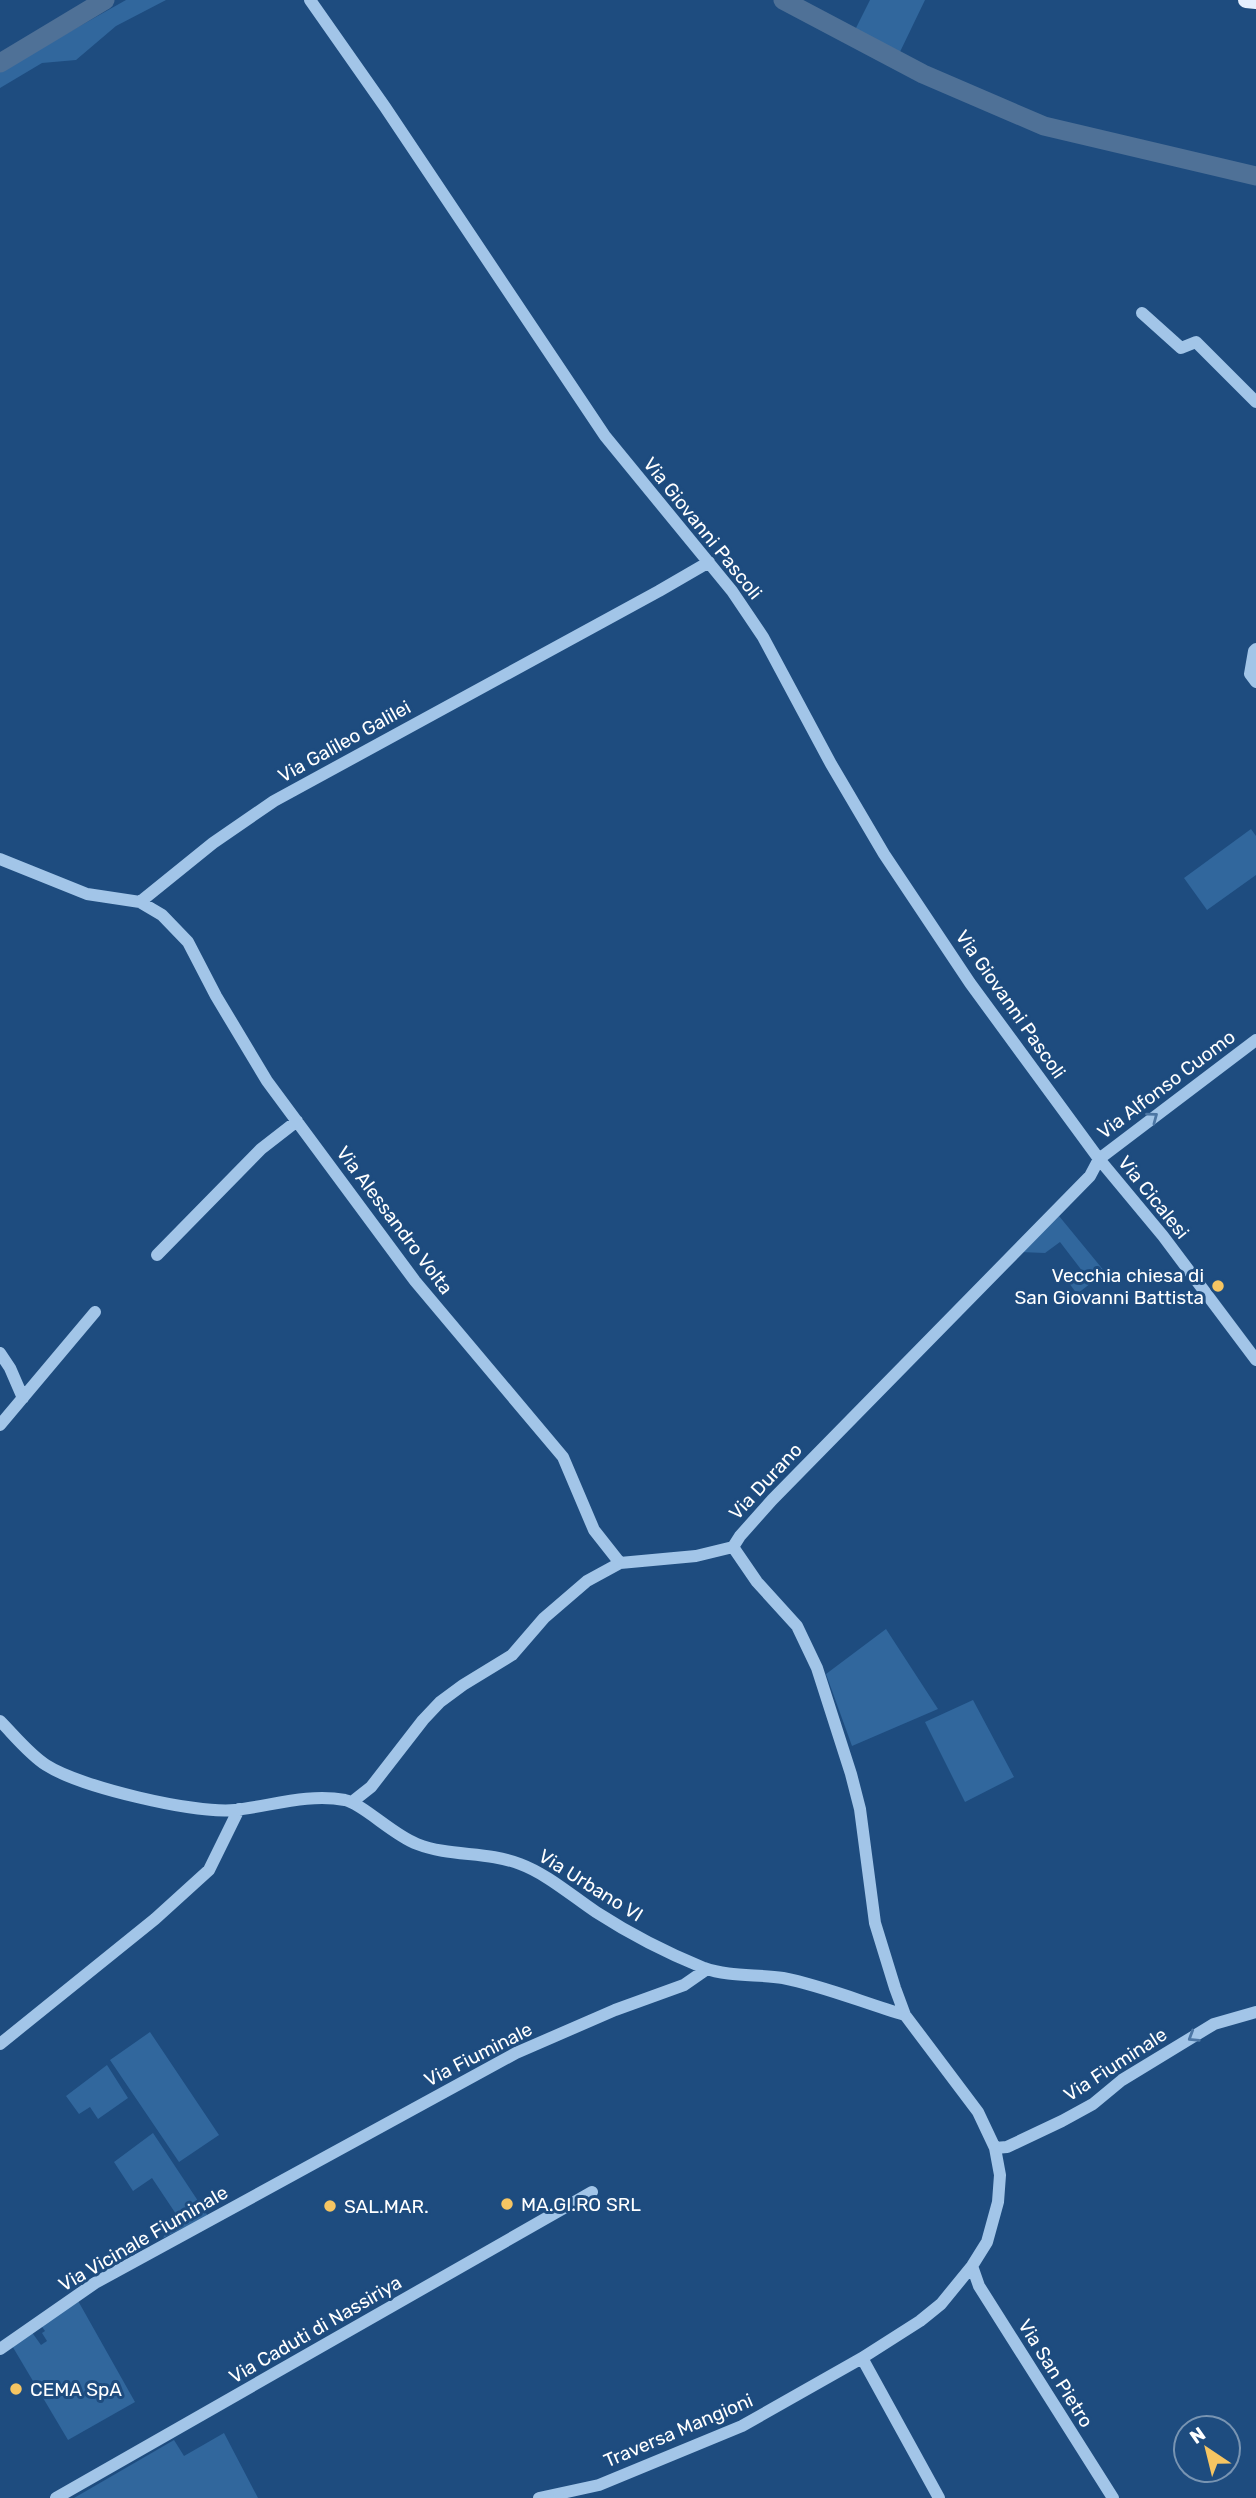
<svg xmlns="http://www.w3.org/2000/svg" width="1256" height="2498" viewBox="0 0 1256 2498" font-family="Rubik,sans-serif">
	<style>
		.green { fill: #31679d }
		.lines { fill: none; stroke-linecap: round; stroke-linejoin: round }
		.river { stroke: #4f7197; stroke-width: 19 }
		.minor { stroke: #a2c5e8; stroke-width: 12 }
		.major { stroke: #e5effe; stroke-width: 16 }
		.oneway { stroke: #4c76a4 }
		.poi-dot { fill: #f6c562; stroke: #1e4c7f; stroke-width: 2.5 }
		.labels { text-anchor: middle; stroke-width: 6; stroke-linejoin: round; paint-order: stroke }
		.street-label { font-size: 19px; fill: #fff; stroke: #1e4c7f }
		.poi-label { font-size: 19px; fill: #fff; stroke: #1e4c7f; text-anchor: start }
	</style>
	<rect width="100%" height="100%" fill="#1e4c7f"/>
	<!-- green -->
	<path class="green" d="M 126,0 L 166,0 L 116,26 L 76,60 L 42,63 L 0,88 L 0,71 Z
		M 870,0 L 925,0 L 898,56 L 854,32 Z
		M 1251,829 L 1256,836 L 1256,875 L 1207,910 L 1184,878 Z
		M 1059,1216 L 1105,1272 L 1077,1294 L 1069,1283 L 1083,1272 L 1060,1242 L 1045,1253 L 1020,1252 Z
		M 886,1629 L 938,1709 L 852,1746 L 826,1674 Z
		M 973,1700 L 1014,1777 L 965,1802 L 925,1722 Z
		M 150,2032 L 219,2135 L 179,2162 L 110,2060 Z
		M 107,2065 L 128,2098 L 98,2119 L 90,2107 L 79,2114 L 66,2096 Z
		M 153,2133 L 208,2216 L 163,2238 L 176,2214 L 152,2178 L 133,2191 L 114,2162 Z
		M 77,2299 L 135,2402 L 68,2440 L 11,2344 L 31,2331 L 41,2345 L 47,2341 L 42,2333 L 45,2331 L 40,2324 Z
		M 224,2433 L 258,2498 L 74,2498 L 174,2440 L 184,2456 Z"/>
	<g class="lines">
		<!-- river -->
		<path class="river" d="M 783,0 L 923,74 L 1044,126 L 1256,176
			M 0,63 L 105,0"/>
		<!-- minor -->
		<path class="minor" d="M 310,0 L 385,107 L 605,436 L 732,591 L 763,637 L 831,764 L 884,854 L 970,983 L 1099,1159 L 1163,1236 L 1256,1360
			M 1142,313 L 1181,348 L 1196,342 L 1256,402
			M 1256,649 L 1254,651 L 1250,674 L 1256,682
			M 0,859 L 87,894 L 140,902 L 213,843 L 274,801 L 659,591 L 709,562
			M 140,902 L 162,915 L 188,942 L 216,996 L 267,1081 L 415,1281 L 563,1457 L 594,1530 L 620,1563
			M 157,1255 L 261,1149 L 297,1121
			M 0,1353 L 10,1368 L 23,1398
			M 0,1425 L 95,1312
			M 0,1721 C 14,1735 29,1754 46,1765 C 80,1787 194,1814 235,1810 C 271,1806 308,1793 345,1800 C 363,1804 393,1835 417,1844 C 450,1857 487,1851 520,1864 C 547,1874 572,1896 596,1912 C 630,1934 667,1953 704,1968 C 729,1977 757,1974 783,1978 C 824,1986 864,2003 905,2015
			M 352,1802 L 371,1787 L 423,1720 L 440,1702 L 463,1685 L 512,1655 L 544,1618 L 587,1581 L 620,1563 L 696,1556 L 733,1547 L 740,1536 L 772,1500 L 1090,1176 L 1099,1159 L 1256,1040
			M 0,2044 L 155,1919 L 209,1870 L 239,1809
			M 995,2148 L 1007,2147 L 1062,2121 L 1093,2104 L 1122,2080 L 1214,2024 L 1256,2012
			M 972,2266 L 979,2286 L 1113,2498
			M 0,2349 L 95,2283 L 516,2053 L 615,2010 L 684,1985 L 707,1969
			M 862,2358 L 939,2498
			M 56,2498 L 592,2192
			M 539,2498 L 599,2485 L 742,2426 L 862,2358 L 920,2321 L 941,2304 L 972,2266 L 987,2242 L 998,2202 L 1000,2175 L 995,2148 L 978,2112 L 905,2015 L 895,1988 L 875,1923 L 860,1809 L 851,1774 L 817,1668 L 797,1626 L 757,1582 L 733,1547"/>
		<!-- major -->
		<path class="major" d="M 1246,0 L 1256,1"/>
	</g>
	<!-- one-way arrows -->
	<defs><path id="oneway-chevron" d="M-2-3.5L2.5 0L-2 3.5" fill="none" stroke-width="1.6" stroke-linecap="round" stroke-linejoin="round" transform="scale(1.75)"/></defs>
	<g class="oneway">
		<use href="#oneway-chevron" transform="translate(1153 1117) rotate(-37)"/>
		<use href="#oneway-chevron" transform="translate(1193 2037) rotate(148)"/>
	</g>
	<!-- markers -->
	<g class="poi-dot">
		<circle cx="1218" cy="1286" r="7"/>
		<circle cx="507" cy="2204" r="7"/>
		<circle cx="330" cy="2206" r="7"/>
		<circle cx="16" cy="2389" r="7"/>
	</g>
	<g class="labels">
		<!-- street labels -->
		<g class="street-label">
			<text transform="translate(703 528) rotate(51)" y="7">Via Giovanni Pascoli</text>
			<text transform="translate(344 741) rotate(-29)" y="7">Via Galileo Galilei</text>
			<text transform="translate(1011 1004) rotate(55)" y="7">Via Giovanni Pascoli</text>
			<text transform="translate(1166 1084) rotate(-37)" y="7">Via Alfonso Cuomo</text>
			<text transform="translate(1154 1197) rotate(51)" y="7">Via Cicalesi</text>
			<text transform="translate(395 1220) rotate(53)" y="7">Via Alessandro Volta</text>
			<text transform="translate(765 1481) rotate(-47)" y="7">Via Durano</text>
			<text transform="translate(591 1885) rotate(32)" y="7">Via Urbano VI</text>
			<text transform="translate(478 2054) rotate(-27)" y="7">Via Fiuminale</text>
			<text transform="translate(1115 2064) rotate(-33)" y="7">Via Fiuminale</text>
			<text transform="translate(143 2238) rotate(-30)" y="7">Via Vicinale Fiuminale</text>
			<text transform="translate(315 2329) rotate(-30)" y="7">Via Caduti di Nassiriya</text>
			<text transform="translate(1056 2373) rotate(58)" y="7">Via San Pietro</text>
			<text transform="translate(678 2430) rotate(-23)" y="7">Traversa Mangioni</text>
		</g>
		<!-- poi labels -->
		<g class="poi-label">
			<text x="1204" y="1282" text-anchor="end">Vecchia chiesa di<tspan x="1204" dy="22">San Giovanni Battista</tspan></text>
			<text x="521" y="2211">MA.GI.RO SRL</text>
			<text x="344" y="2213">SAL.MAR.</text>
			<text x="30" y="2396">CEMA SpA</text>
		</g>
	</g>
	<!-- north arrow -->
	<g transform="translate(1207 2449) rotate(325)"><circle r="33" fill="#1e4c7f" stroke="#7894b2" stroke-width="2"/>
	<path d="M0-5L12 26L0 18L-12 26Z" fill="#f6c562"/>
	<text y="-10" font-size="19" font-weight="bold" text-anchor="middle" fill="#ffffff">N</text>
	</g>
</svg>
